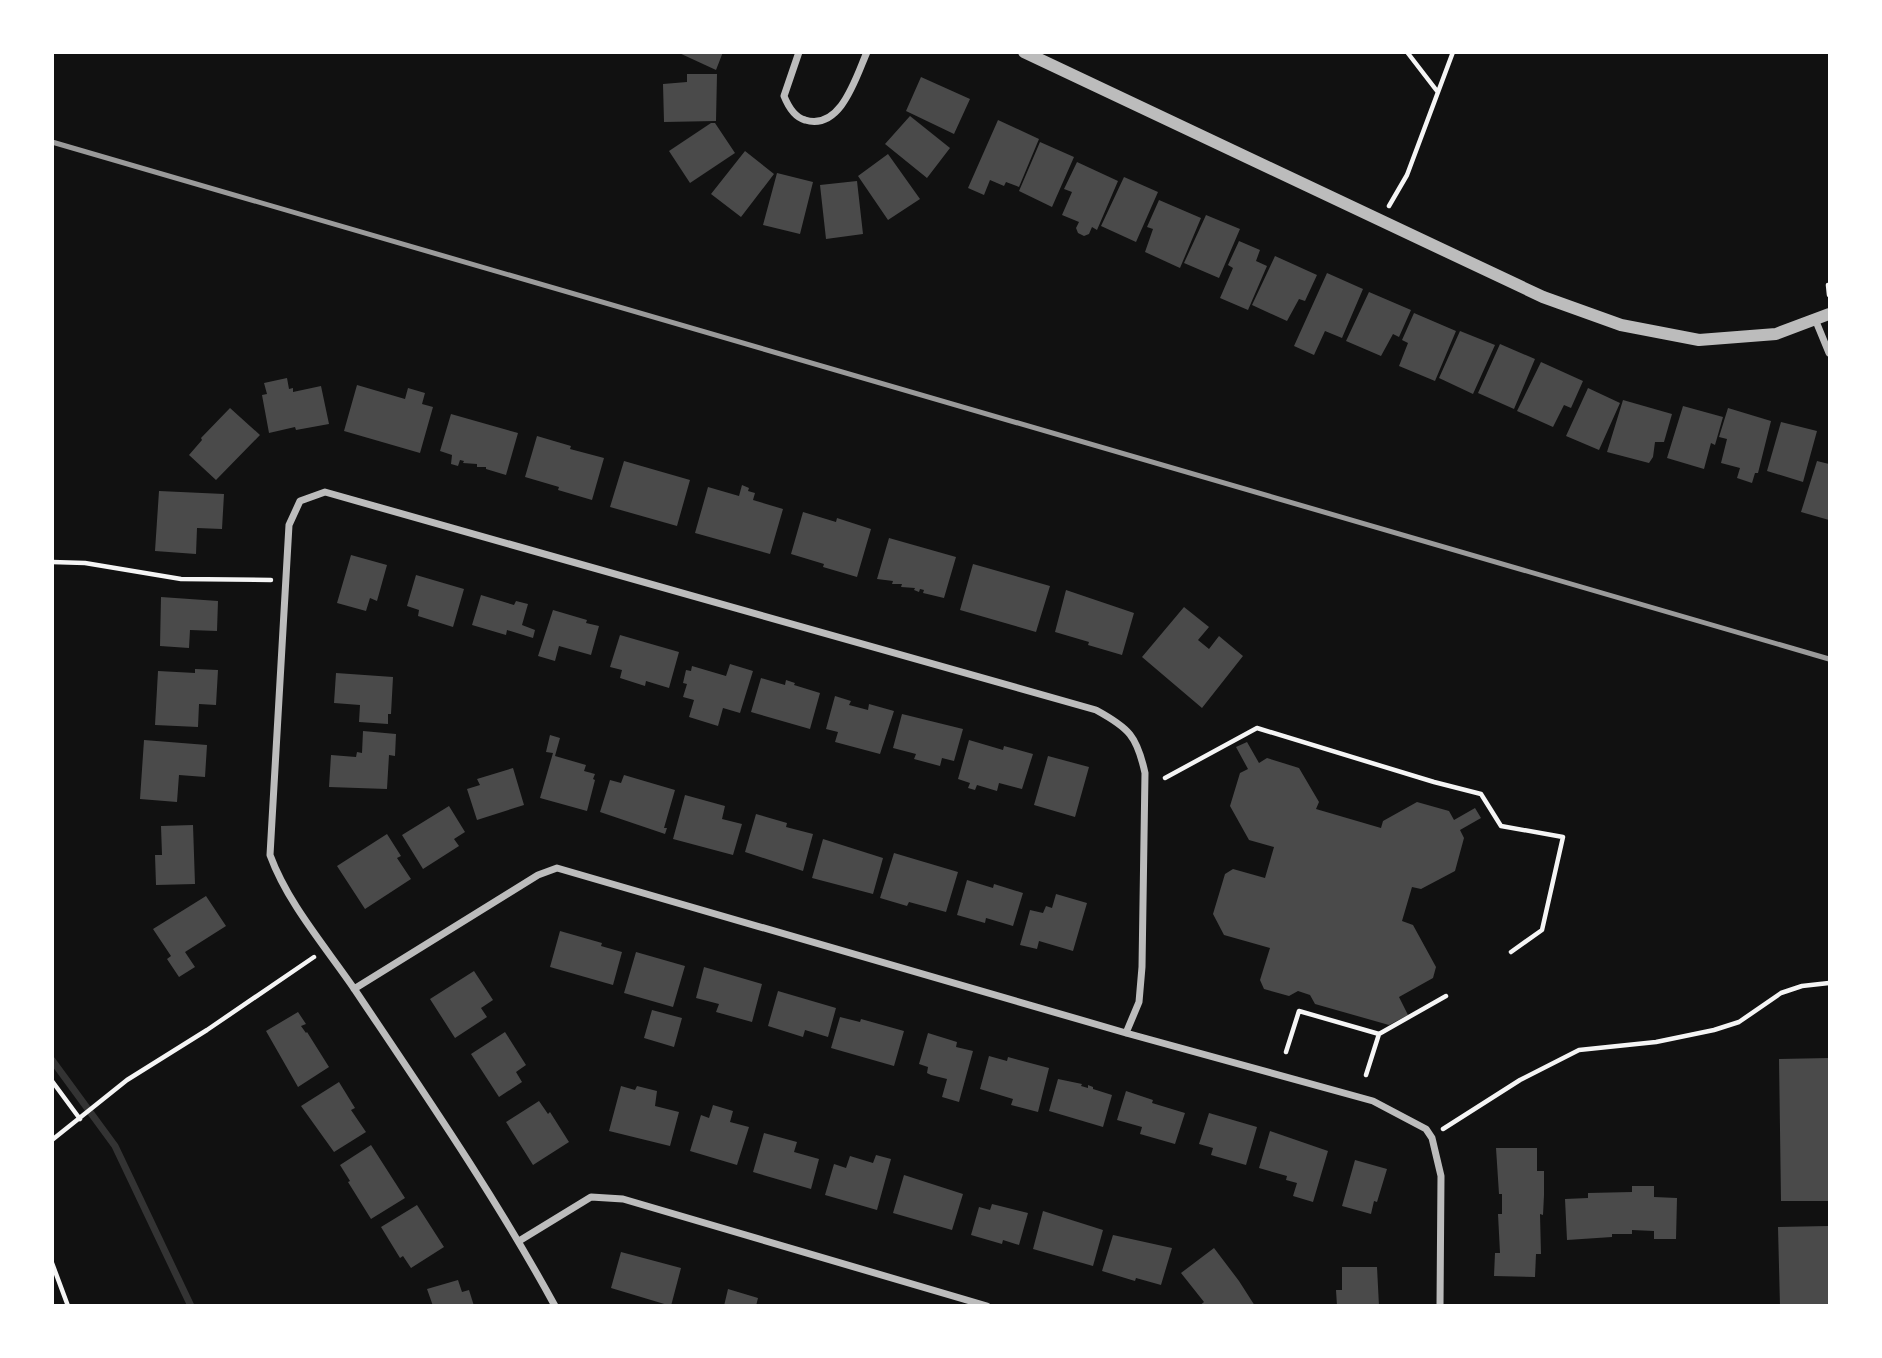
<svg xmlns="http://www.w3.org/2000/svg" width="1882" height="1358" viewBox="0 0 1882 1358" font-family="Overpass,sans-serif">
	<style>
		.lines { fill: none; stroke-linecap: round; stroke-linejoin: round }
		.stream { stroke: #333; stroke-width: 7 }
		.building { fill: #4a4a4a }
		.path { stroke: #f5f5f5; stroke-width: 4.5 }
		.minor { stroke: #bcbcbc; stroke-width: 7 }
		.tertiary { stroke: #bcbcbc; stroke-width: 12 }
		.rail { stroke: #9a9a9a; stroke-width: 5 }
	</style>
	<rect width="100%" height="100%" fill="#111"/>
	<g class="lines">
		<!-- stream -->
		<path class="stream" d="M 52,1060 L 115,1146 L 191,1306"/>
	</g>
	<!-- building -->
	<path class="building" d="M 677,52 L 723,52 L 716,70 Z
		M 687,74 L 717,74 L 716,121 L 664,122 L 663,84 L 687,82 Z
		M 921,77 L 970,99 L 954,134 L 906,111 Z
		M 910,116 L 950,148 L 927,178 L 885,144 Z
		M 998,120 L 1039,139 L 1019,187 L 1006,182 L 1004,186 L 990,180 L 984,195 L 968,188 Z
		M 711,123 L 715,123 L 735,153 L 690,183 L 669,151 Z
		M 1040,142 L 1074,157 L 1052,207 L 1019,191 Z
		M 745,151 L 774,174 L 741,217 L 711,194 Z
		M 888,154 L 920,199 L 888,220 L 858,176 Z
		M 1077,162 L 1118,181 L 1097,230 L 1092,227 L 1089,234 L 1084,236 L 1078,233 L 1076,228 L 1079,222 L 1062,215 L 1072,192 L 1064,189 Z
		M 777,173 L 813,182 L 800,234 L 763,225 Z
		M 1124,177 L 1158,192 L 1136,242 L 1101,226 Z
		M 857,181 L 863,234 L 826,239 L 820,185 Z
		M 1159,200 L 1201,218 L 1180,268 L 1145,252 L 1153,229 L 1147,227 Z
		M 1206,215 L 1240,229 L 1219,278 L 1184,263 Z
		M 1239,241 L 1260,250 L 1256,261 L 1267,266 L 1248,310 L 1220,298 L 1233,268 L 1228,265 Z
		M 1275,256 L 1317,275 L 1305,301 L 1299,299 L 1287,321 L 1252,305 Z
		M 1327,273 L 1363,289 L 1342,338 L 1325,331 L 1314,355 L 1294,346 Z
		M 1369,292 L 1411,310 L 1399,337 L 1393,334 L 1381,356 L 1346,341 Z
		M 1414,313 L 1456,331 L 1435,381 L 1399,366 L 1408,343 L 1402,340 Z
		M 1460,331 L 1495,345 L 1473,394 L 1439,378 Z
		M 1500,344 L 1535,359 L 1514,409 L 1478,393 Z
		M 1541,362 L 1583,381 L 1571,408 L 1564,405 L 1553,427 L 1517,411 Z
		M 287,378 L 289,389 L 293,388 L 293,392 L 321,386 L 329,424 L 296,430 L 295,427 L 269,433 L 262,395 L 267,394 L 264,383 Z
		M 357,385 L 405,399 L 408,388 L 425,393 L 422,404 L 433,407 L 420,453 L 344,431 Z
		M 1588,388 L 1620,403 L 1599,450 L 1566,436 Z
		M 1623,400 L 1672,414 L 1664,442 L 1655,442 L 1653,457 L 1649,463 L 1607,452 Z
		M 1683,406 L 1723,417 L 1715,445 L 1711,443 L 1704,469 L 1667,458 Z
		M 230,408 L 260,435 L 216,480 L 189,455 L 202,440 L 201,438 Z
		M 1728,408 L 1771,421 L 1758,473 L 1755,473 L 1752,483 L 1737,478 L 1740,468 L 1721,463 L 1727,439 L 1719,437 Z
		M 451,414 L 518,433 L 506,475 L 486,469 L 486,467 L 477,467 L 477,464 L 463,463 L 464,461 L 460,460 L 458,466 L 451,464 L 452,455 L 440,451 Z
		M 1781,422 L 1817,431 L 1803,482 L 1767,471 Z
		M 537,436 L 571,446 L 570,449 L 604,458 L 592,500 L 558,490 L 559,487 L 525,477 Z
		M 624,461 L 690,480 L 677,526 L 610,507 Z
		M 1817,461 L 1829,464 L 1829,520 L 1801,512 Z
		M 742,485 L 749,488 L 748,491 L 755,493 L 753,500 L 783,509 L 770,554 L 695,533 L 708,487 L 739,496 Z
		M 159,491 L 224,494 L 222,529 L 197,528 L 196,554 L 155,551 Z
		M 803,512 L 836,522 L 837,518 L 871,529 L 857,577 L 823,567 L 824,564 L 791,554 Z
		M 889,538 L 956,557 L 944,598 L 923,593 L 924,590 L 920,589 L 919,592 L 914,590 L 915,588 L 901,587 L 902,584 L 892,584 L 893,581 L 877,579 Z
		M 351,555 L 387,565 L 377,601 L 370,598 L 366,611 L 337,603 Z
		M 973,564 L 1050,586 L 1036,632 L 960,610 Z
		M 416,575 L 464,589 L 453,627 L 418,616 L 419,610 L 407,606 Z
		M 1066,590 L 1134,613 L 1122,655 L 1088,645 L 1089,642 L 1055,632 Z
		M 481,595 L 514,605 L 516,601 L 528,604 L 522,625 L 535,630 L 533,638 L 507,630 L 506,635 L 472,625 Z
		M 161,597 L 218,601 L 217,631 L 190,630 L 189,648 L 160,646 Z
		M 1184,607 L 1209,627 L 1198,640 L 1209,649 L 1219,636 L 1243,656 L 1202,708 L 1142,657 Z
		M 553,610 L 587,620 L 586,623 L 599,626 L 591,655 L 559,646 L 555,661 L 538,656 Z
		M 620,635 L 679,652 L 669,688 L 646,681 L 645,686 L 620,678 L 622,670 L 610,667 Z
		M 730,664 L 753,671 L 740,713 L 723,708 L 718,726 L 689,717 L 694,700 L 683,697 L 687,684 L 683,683 L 686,670 L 691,671 L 692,666 L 726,676 Z
		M 195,669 L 218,670 L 216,705 L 199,704 L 198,727 L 155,725 L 158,671 L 195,673 Z
		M 336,673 L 393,677 L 391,714 L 388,714 L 388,724 L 359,722 L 360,705 L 334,703 Z
		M 761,678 L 785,685 L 786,680 L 795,683 L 794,685 L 820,693 L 810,729 L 751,712 Z
		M 835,696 L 851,701 L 849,705 L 868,710 L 869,704 L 894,711 L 880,754 L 835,742 L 838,732 L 826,729 Z
		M 902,714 L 963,729 L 954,761 L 942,758 L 940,766 L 914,759 L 916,754 L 893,748 Z
		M 363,731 L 396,734 L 395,756 L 389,755 L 387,789 L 329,787 L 331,755 L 356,757 L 357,752 L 362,753 Z
		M 550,735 L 560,738 L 555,756 L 586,765 L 584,771 L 595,774 L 593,779 L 595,780 L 587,811 L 540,798 L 553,753 L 546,752 Z
		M 144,740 L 207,745 L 205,777 L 179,775 L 177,802 L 140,799 Z
		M 969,740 L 1003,750 L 1004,746 L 1033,754 L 1022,789 L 999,783 L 997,791 L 977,785 L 975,790 L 968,788 L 970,783 L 958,779 Z
		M 1247,742 L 1259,763 L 1267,758 L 1299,768 L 1319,802 L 1316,809 L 1381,828 L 1383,821 L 1417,802 L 1449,811 L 1454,820 L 1475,808 L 1481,818 L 1460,830 L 1464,838 L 1455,871 L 1421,889 L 1412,887 L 1402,921 L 1413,925 L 1436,967 L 1433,978 L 1399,997 L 1408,1015 L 1389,1025 L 1315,1004 L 1310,995 L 1298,991 L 1289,996 L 1264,989 L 1260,980 L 1270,948 L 1224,935 L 1213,914 L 1225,874 L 1233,869 L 1265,878 L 1274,847 L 1249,840 L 1230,806 L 1240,773 L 1248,769 L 1236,747 Z
		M 1048,756 L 1089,767 L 1075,817 L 1034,805 Z
		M 513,768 L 524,805 L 477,820 L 467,789 L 480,785 L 477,779 Z
		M 624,775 L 675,790 L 664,828 L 667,828 L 665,834 L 600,812 L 610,780 L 621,783 Z
		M 685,795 L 725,806 L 722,819 L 742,824 L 733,855 L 673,839 Z
		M 449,806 L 465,832 L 454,839 L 459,846 L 423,869 L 402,835 Z
		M 756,814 L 787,823 L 786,827 L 813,834 L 803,871 L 745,852 Z
		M 193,825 L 195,884 L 156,885 L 155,855 L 162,855 L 161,826 Z
		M 387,834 L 401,856 L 397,858 L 411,879 L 365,909 L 337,866 Z
		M 823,839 L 883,858 L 873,894 L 812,878 Z
		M 894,853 L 958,872 L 946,912 L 909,902 L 907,906 L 880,898 Z
		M 967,880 L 993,888 L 994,884 L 1023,893 L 1013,926 L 986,918 L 985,923 L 957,915 Z
		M 1056,894 L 1087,903 L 1073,951 L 1039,941 L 1037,949 L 1020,945 L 1030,910 L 1043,913 L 1046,906 L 1052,908 Z
		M 206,896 L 226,926 L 185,952 L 195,967 L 179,977 L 167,959 L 171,956 L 153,929 Z
		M 560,931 L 602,943 L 601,946 L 622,952 L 613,985 L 550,967 Z
		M 636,952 L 685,966 L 673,1007 L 624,993 Z
		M 704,967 L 762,984 L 752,1022 L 716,1012 L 719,1004 L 696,998 Z
		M 474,971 L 493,1000 L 481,1008 L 487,1017 L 455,1038 L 430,999 Z
		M 778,991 L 836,1008 L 828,1037 L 805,1030 L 803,1037 L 768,1026 Z
		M 652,1010 L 682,1018 L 674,1047 L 644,1038 Z
		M 298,1012 L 306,1024 L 301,1026 L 306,1033 L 307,1032 L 329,1067 L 298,1087 L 266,1031 Z
		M 840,1017 L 860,1022 L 861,1019 L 904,1031 L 894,1066 L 831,1048 Z
		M 505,1032 L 526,1065 L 516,1072 L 522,1082 L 499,1097 L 471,1054 Z
		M 928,1033 L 957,1042 L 956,1047 L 973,1051 L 959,1102 L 942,1097 L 947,1079 L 931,1075 L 927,1073 L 928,1067 L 919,1064 Z
		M 989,1056 L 1007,1061 L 1008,1057 L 1049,1068 L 1038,1112 L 1011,1105 L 1013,1099 L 980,1089 Z
		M 1829,1058 L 1829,1201 L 1781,1201 L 1779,1059 Z
		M 1058,1079 L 1082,1084 L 1081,1086 L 1088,1088 L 1088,1085 L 1093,1087 L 1093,1089 L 1112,1095 L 1103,1127 L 1049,1111 Z
		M 339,1082 L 355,1108 L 351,1110 L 366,1132 L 334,1152 L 301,1106 Z
		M 621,1086 L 635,1090 L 637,1086 L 657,1091 L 655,1106 L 679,1112 L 670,1146 L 609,1131 Z
		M 1126,1091 L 1153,1100 L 1152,1103 L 1185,1113 L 1175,1144 L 1140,1134 L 1142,1127 L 1117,1120 Z
		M 539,1101 L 548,1114 L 550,1112 L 569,1142 L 533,1165 L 506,1122 Z
		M 713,1105 L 733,1111 L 730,1122 L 749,1127 L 737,1165 L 690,1151 L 701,1115 L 709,1118 Z
		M 1209,1113 L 1257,1127 L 1246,1165 L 1211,1155 L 1213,1148 L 1199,1144 Z
		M 1270,1131 L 1328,1151 L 1313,1202 L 1293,1196 L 1297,1183 L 1286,1180 L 1287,1176 L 1259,1168 Z
		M 764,1133 L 797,1142 L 794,1152 L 819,1159 L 811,1189 L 753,1172 Z
		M 371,1145 L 405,1198 L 371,1219 L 348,1182 L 350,1181 L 340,1165 Z
		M 1496,1148 L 1537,1148 L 1537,1171 L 1544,1171 L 1544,1195 L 1543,1215 L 1540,1214 L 1541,1254 L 1536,1254 L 1535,1277 L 1494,1276 L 1495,1253 L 1500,1253 L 1498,1214 L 1502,1214 L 1502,1194 L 1499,1194 Z
		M 876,1155 L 891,1159 L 877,1210 L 825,1195 L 834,1164 L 846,1168 L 850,1156 L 873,1163 Z
		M 1355,1160 L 1387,1169 L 1377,1202 L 1374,1201 L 1371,1214 L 1342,1206 Z
		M 904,1175 L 963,1194 L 952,1230 L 893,1213 Z
		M 1632,1186 L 1654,1186 L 1654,1197 L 1677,1198 L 1676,1239 L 1654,1239 L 1654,1231 L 1632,1230 L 1632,1234 L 1612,1234 L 1612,1237 L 1567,1240 L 1565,1199 L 1588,1198 L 1588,1193 L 1632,1192 Z
		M 992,1204 L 1028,1213 L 1019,1245 L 1003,1240 L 1002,1244 L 971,1235 L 979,1207 L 990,1210 Z
		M 417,1205 L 444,1247 L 411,1268 L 403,1256 L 400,1258 L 381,1227 Z
		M 1043,1211 L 1103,1230 L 1093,1266 L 1033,1249 Z
		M 1828,1226 L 1829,1306 L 1780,1306 L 1778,1227 Z
		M 1113,1235 L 1172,1248 L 1161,1285 L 1136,1278 L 1135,1281 L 1102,1271 Z
		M 1214,1248 L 1239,1281 L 1255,1306 L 1199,1306 L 1204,1302 L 1181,1273 Z
		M 621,1252 L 681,1268 L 671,1306 L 611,1288 Z
		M 1342,1267 L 1377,1267 L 1379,1306 L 1337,1306 L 1336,1290 L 1342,1290 Z
		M 458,1280 L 462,1292 L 469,1290 L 474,1306 L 433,1306 L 427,1289 Z
		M 728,1289 L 758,1298 L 756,1306 L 724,1306 Z"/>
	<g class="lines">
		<!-- path -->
		<path class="path" d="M 1407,52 L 1437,91
			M 1389,206 L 1407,175 L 1453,52
			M 1828,285 L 1829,295
			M 52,562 L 85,563 L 181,579 L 271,580
			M 1165,778 L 1257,728 L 1434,782 L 1481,794 L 1501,826 L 1563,837 L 1542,930 L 1511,952
			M 1286,1052 L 1299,1011 L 1379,1034 L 1446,996
			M 1366,1075 L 1379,1034
			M 52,1081 L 80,1119
			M 1443,1129 L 1520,1080 L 1579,1050 L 1656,1042 L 1714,1030 L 1739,1022 L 1781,993 L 1802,986 L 1829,983
			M 52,1140 L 127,1080 L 207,1030 L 314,957
			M 52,1263 L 68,1306"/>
		<!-- minor -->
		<path class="minor" d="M 799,52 L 784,96 C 788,106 794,117 805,120 C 841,131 856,77 867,52
			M 1815,319 L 1829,353
			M 354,989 L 538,875 L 557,868 L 1126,1033 L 1373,1101 L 1426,1129 L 1432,1138 L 1441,1176 L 1440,1306
			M 519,1241 L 591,1197 L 623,1199 L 987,1306
			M 555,1306 C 495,1196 424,1093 355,990 C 325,946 288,904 270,855 L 289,525 L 300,501 L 325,492 L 1096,710 C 1129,728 1137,736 1145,773 L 1142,967 L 1139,1002 L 1126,1033"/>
		<!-- tertiary -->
		<path class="tertiary" d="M 1024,52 L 1543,297 L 1621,325 L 1699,340 L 1776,334 L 1829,314"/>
		<!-- rail -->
		<path class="rail" d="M 52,142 L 1829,659"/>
	</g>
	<!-- border -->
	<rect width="1882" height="1358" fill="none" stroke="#ffffff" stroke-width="108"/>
</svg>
